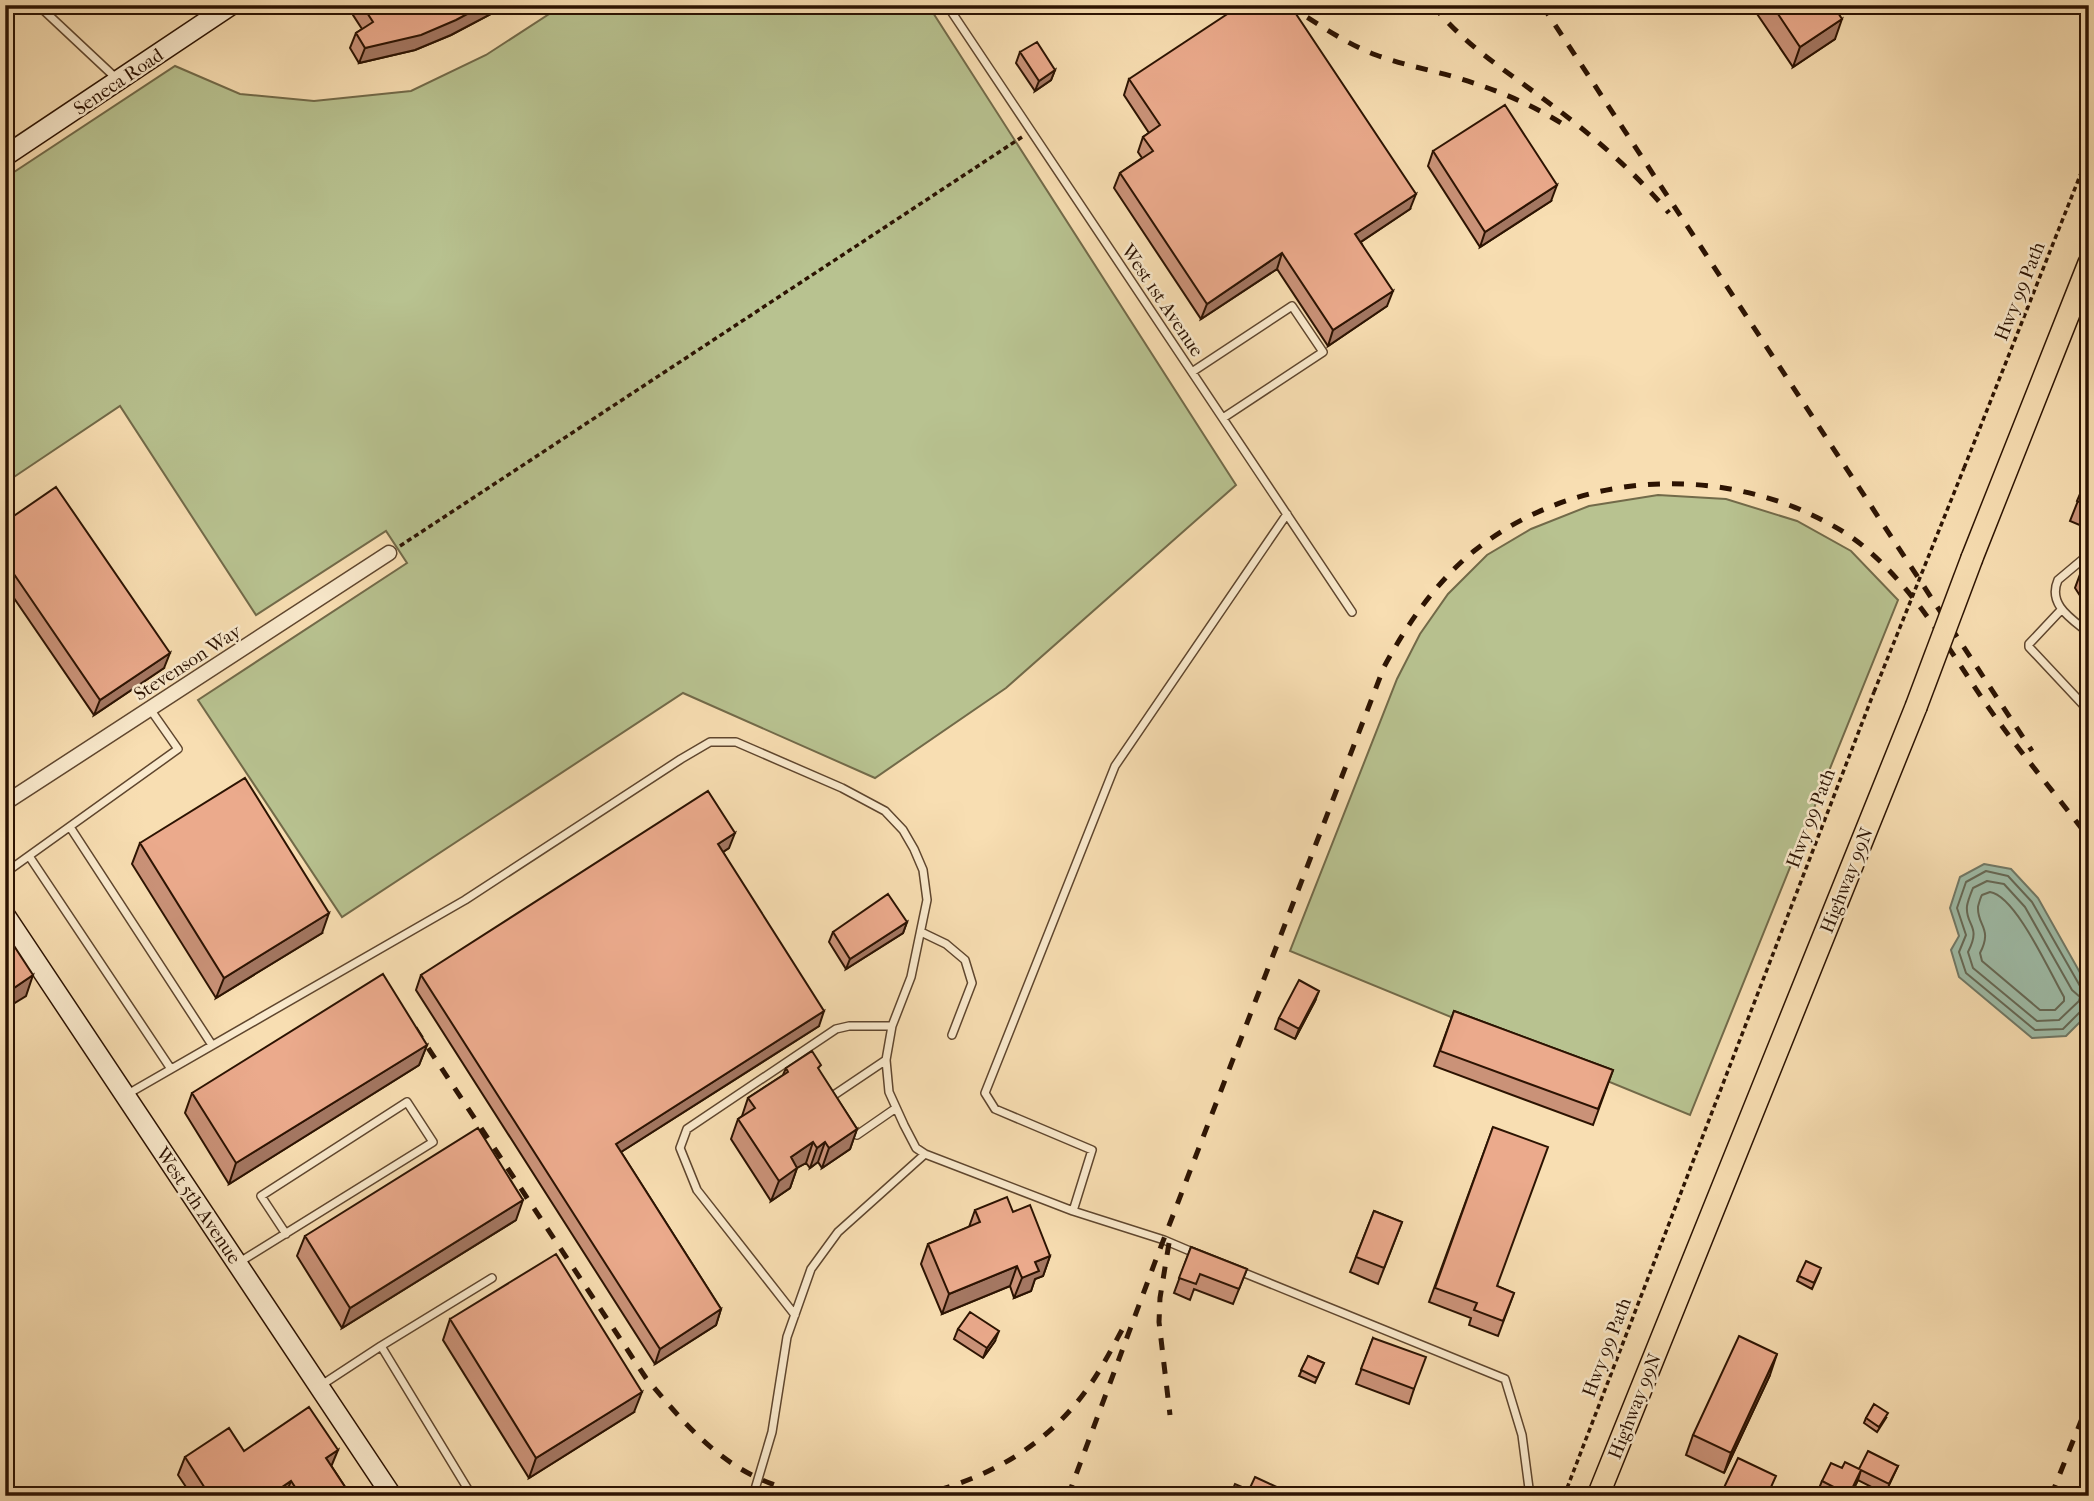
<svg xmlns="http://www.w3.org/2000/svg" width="2094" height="1501" viewBox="0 0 2094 1501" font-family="'IM FELL French Canon',serif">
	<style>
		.green { fill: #b8c290; stroke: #726a49; stroke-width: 2 }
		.water { fill: #9ebca8; stroke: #707866; stroke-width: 2 }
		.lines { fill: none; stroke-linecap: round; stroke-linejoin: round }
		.shore { stroke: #656855; stroke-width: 2 }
		.lane-casing { stroke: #5f462e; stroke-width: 10 }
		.street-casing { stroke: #5f462e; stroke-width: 17 }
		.secondary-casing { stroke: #2c1302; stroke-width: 22 }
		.primary-casing { stroke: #2c1302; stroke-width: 24 }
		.path { stroke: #2c1302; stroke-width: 3.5; stroke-dasharray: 5 3.5; stroke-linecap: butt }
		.lane { stroke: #faeacd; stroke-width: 7 }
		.street { stroke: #faeacd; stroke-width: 14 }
		.secondary { stroke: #faeacd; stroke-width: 19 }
		.primary { stroke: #f8deb2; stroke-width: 21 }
		.rail { stroke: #2c1302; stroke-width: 5; stroke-dasharray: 12 12; stroke-linecap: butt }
		.primary-bridge-casing { stroke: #2c1302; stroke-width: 24; stroke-linecap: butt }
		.path-bridge { stroke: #2c1302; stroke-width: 3.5; stroke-dasharray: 5 3.5; stroke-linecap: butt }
		.primary-bridge { stroke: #f8deb2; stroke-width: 21 }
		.wall { fill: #ca9278; stroke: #2c1302; stroke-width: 2 }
		.shaded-wall { fill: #a47762; stroke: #2c1302; stroke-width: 2 }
		.building { fill: #ebaa8c; stroke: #2c1302; stroke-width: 2 }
		.labels { text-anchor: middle; stroke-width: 5; stroke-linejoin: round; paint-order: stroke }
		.street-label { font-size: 19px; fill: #2c1302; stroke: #faeacd }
	</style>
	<rect width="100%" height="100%" fill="#f8deb2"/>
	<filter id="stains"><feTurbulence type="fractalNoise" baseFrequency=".00286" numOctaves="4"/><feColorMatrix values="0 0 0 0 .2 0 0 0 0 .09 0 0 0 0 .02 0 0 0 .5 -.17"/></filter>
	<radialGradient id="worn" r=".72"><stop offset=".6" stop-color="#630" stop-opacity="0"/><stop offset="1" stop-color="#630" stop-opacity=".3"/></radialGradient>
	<!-- green -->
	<path class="green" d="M 563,5 L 928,5 L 1236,485 L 1006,688 L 875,778 L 683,693 L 342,917 L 198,700 L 407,563 L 386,531 L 256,615 L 120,406 L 5,483 L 5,178 L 175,66 L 240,94 L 314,101 L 411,91 L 486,55 Z
		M 1658,495 L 1726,499 L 1797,521 L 1851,551 L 1898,600 L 1690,1115 L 1290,951 L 1397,679 L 1420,634 L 1448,594 L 1487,555 L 1531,529 L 1589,506 Z"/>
	<!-- water -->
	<path class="water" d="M 1984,864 L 2011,869 L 2038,898 L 2087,985 L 2089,1013 L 2066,1036 L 2032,1038 L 1959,977 L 1951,950 L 1959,936 L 1950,908 L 1960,877 Z"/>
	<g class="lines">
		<!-- shore -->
		<path class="shore" d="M 1987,881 L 2004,884 L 2025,907 L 2072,990 L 2080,997 L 2079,1001 L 2059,1020 L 2037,1021 L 1973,968 L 1968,952 C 1982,925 1965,926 1967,906 C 1968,900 1971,893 1973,888 Z
			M 1990,892 C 2016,896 2050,973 2064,997 L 2064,1001 L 2055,1010 L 2040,1010 L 1982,961 L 1980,953 C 1993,928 1977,926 1978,907 C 1978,906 1981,896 1982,895 Z
			M 2089,989 L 2080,986 L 2032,902 L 2008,876 L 1986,871 L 1966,882 L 1957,908 L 1966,935 L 1959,952 L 1966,973 L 2035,1030 L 2063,1029 L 2082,1010 L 2089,1008"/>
		<defs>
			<path id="lane" d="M 38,5 L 118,80
				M 947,5 L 1352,612
				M 5,16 L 21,5
				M 1192,372 L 1292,306 L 1323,352 L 1223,418
				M 2089,554 L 2058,580 C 2047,605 2072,619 2089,633
				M 2061,610 L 2029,644 L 2029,647 L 2089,711
				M 70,827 L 212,1045
				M 29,856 L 171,1069
				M 5,873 L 178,749 L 150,709
				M 921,932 L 946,944 L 965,960 L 972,983 L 952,1035
				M 126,1095 L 465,900 L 681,759 L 710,742 L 736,742 L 842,788 L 885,811 L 903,830 L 914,849 L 923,870 L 927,900 L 911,977 L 892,1026 L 886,1060 L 889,1092 L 904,1125 L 916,1148 L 925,1154 L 1073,1211 L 1164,1240 L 1197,1254
				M 834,1095 L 886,1060
				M 857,1135 L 896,1108
				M 1073,1211 L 1092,1150 L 995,1109 L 985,1093 L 1115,766 L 1287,514
				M 238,1263 L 433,1142 L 407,1102 L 261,1196 L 286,1234
				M 1237,1270 L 1505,1379 L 1522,1435 L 1530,1496
				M 795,1315 L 697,1190 L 680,1148 L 687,1129 L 836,1029 L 849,1026 L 892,1026
				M 381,1346 L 492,1278
				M 320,1386 L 381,1346 L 472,1496
				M 753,1496 L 772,1432 L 787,1337 L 811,1269 L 838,1232 L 925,1154"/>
			<path id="street" d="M 5,803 L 389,553"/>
			<path id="secondary" d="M 5,156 L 231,5
				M 5,915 L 392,1496"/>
			<path id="primary" d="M 1972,558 L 2089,263
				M 1598,1496 L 1916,707"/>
		</defs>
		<!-- lane casing -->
		<use href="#lane" class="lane-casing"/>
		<!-- street casing -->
		<use href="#street" class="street-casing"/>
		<!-- secondary casing -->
		<use href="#secondary" class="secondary-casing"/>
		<!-- primary casing -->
		<use href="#primary" class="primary-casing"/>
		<!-- path -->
		<path class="path" d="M 1964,468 L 2089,153
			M 400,546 L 1022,137
			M 1564,1496 L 1874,692"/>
		<!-- lane -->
		<use href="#lane" class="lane"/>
		<!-- street -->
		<use href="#street" class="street"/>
		<!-- secondary -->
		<use href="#secondary" class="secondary"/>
		<!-- primary -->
		<use href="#primary" class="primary"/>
		<!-- rail -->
		<path class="rail" d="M 1287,5 C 1316,22 1344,43 1376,55 C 1403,65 1431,70 1458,78 C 1494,89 1529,103 1561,123
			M 1433,5 C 1465,46 1508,72 1549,103 C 1592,135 1634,171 1669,213
			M 1542,5 L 2032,751
			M 415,1028 L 646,1378 C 697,1439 735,1482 817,1496
			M 1169,1243 L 1160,1298 L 1159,1322 L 1170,1415
			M 915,1496 C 983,1481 1043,1449 1085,1392 C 1100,1372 1111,1350 1123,1328
			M 1068,1496 L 1155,1262 L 1384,667 C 1407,624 1436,582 1474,551 C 1566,478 1692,465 1799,509 C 1821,519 1844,530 1863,546 C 1915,589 1948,648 1986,704 C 2018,750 2055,793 2089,838
			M 2051,1496 L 2089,1401"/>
		<defs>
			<path id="primary-bridge" d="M 1916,707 L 1972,558"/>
		</defs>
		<!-- primary-bridge casing -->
		<use href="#primary-bridge" class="primary-bridge-casing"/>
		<!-- path-bridge -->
		<path class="path-bridge" d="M 1874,692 L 1964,468"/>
		<!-- primary-bridge -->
		<use href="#primary-bridge" class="primary-bridge"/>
	</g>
	<!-- wall -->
	<path class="wall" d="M 356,5 L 504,5 L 491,14 L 451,35 L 415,50 L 359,63 L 350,48 L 356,33 L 362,29 L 353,15 Z
		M 1751,5 L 1833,5 L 1835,39 L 1793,67 Z
		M 1020,52 L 1055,70 L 1051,80 L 1035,91 L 1016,63 Z
		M 1129,79 L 1410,209 L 1361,242 L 1387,306 L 1328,346 L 1277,269 L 1201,319 L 1114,188 L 1120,173 L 1142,158 L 1138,152 L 1143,137 L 1149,133 L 1124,95 Z
		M 1433,151 L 1551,201 L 1480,247 L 1428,166 Z
		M 2089,473 L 2089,529 L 2070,521 Z
		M 5,522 L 164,668 L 94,715 L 5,585 Z
		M 2089,564 L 2089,599 L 2084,602 L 2075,588 L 2082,569 Z
		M 140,843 L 322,933 L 216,998 L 132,864 Z
		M 729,848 L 723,852 L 819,1026 L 621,1152 L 721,1309 L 716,1325 L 655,1364 L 416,990 L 421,975 Z
		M 907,922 L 903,933 L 846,969 L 829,942 L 833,932 Z
		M 1315,1001 L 1295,1039 L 1275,1029 L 1279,1018 Z
		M 1454,1011 L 1613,1070 L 1593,1125 L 1434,1066 Z
		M 427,1045 L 419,1065 L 229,1184 L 185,1113 L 192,1093 Z
		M 786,1068 L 819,1071 L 857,1129 L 850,1149 L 822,1168 L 818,1162 L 810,1168 L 806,1163 L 797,1168 L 790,1188 L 771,1201 L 731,1139 L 738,1119 L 742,1116 L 748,1098 L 783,1075 Z
		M 1493,1127 L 1497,1286 L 1514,1293 L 1498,1336 L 1469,1325 L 1471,1318 L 1429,1302 Z
		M 975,1210 L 1013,1212 L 1050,1256 L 1043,1276 L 1035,1279 L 1031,1291 L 1014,1298 L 1010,1286 L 942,1314 L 921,1264 L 928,1244 L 969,1227 Z
		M 1374,1211 L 1402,1222 L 1378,1284 L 1350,1272 Z
		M 516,1220 L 342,1328 L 297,1256 L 305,1236 Z
		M 1191,1247 L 1247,1269 L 1233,1304 L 1194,1289 L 1190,1300 L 1174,1293 Z
		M 1819,1273 L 1812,1289 L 1797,1281 L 1799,1276 Z
		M 450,1319 L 634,1412 L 529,1478 L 443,1340 Z
		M 958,1329 L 995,1341 L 983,1358 L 954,1339 Z
		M 1373,1338 L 1414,1389 L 1409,1404 L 1356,1384 Z
		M 1308,1356 L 1324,1363 L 1315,1383 L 1299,1376 Z
		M 1770,1375 L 1724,1473 L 1686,1455 L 1693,1435 Z
		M 1866,1418 L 1886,1418 L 1877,1432 L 1864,1423 Z
		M 244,1451 L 332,1467 L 351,1496 L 192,1496 L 178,1475 L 185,1457 Z
		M 1898,1466 L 1885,1494 L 1858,1480 L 1850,1496 L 1827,1496 L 1818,1491 L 1822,1481 L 1842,1468 L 1859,1469 Z"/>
	<!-- shaded-wall -->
	<path class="shaded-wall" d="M 484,5 L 504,5 L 491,14 L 451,35 L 415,50 L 359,63 L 365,48 Z
		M 1842,19 L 1835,39 L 1793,67 L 1800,47 Z
		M 1055,70 L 1051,80 L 1035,91 L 1039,81 Z
		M 1557,185 L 1551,201 L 1480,247 L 1485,232 Z
		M 1416,194 L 1410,209 L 1350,249 L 1355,234 Z
		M 1282,253 L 1277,269 L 1201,319 L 1207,304 Z
		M 1393,291 L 1387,306 L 1328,346 L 1333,330 Z
		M 2089,590 L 2089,599 L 2084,602 Z
		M 170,653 L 164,668 L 94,715 L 100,700 Z
		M 735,833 L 729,848 L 712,859 L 718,844 Z
		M 329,913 L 322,933 L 216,998 L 224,978 Z
		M 907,922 L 903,933 L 846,969 L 850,959 Z
		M 33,975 L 26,996 L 5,1009 L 5,994 Z
		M 1319,991 L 1315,1001 L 1295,1039 L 1299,1029 Z
		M 824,1011 L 819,1026 L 610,1159 L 616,1144 Z
		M 427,1045 L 419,1065 L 229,1184 L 236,1163 Z
		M 857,1129 L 850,1149 L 822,1168 L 829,1148 Z
		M 813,1142 L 806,1163 L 797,1168 L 790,1188 L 771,1201 L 779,1181 L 791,1157 Z
		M 825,1142 L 818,1162 L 810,1168 L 817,1148 Z
		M 523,1200 L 516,1220 L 342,1328 L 350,1308 Z
		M 1050,1256 L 1043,1276 L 1035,1279 L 1031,1291 L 1014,1298 L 1022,1278 L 1035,1262 Z
		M 1017,1266 L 1010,1286 L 942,1314 L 949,1294 Z
		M 721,1309 L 716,1325 L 655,1364 L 660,1349 Z
		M 999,1331 L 995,1341 L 983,1358 L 987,1348 Z
		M 1777,1354 L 1770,1375 L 1724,1473 L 1731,1453 Z
		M 642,1392 L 634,1412 L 529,1478 L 536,1458 Z
		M 338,1450 L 331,1467 L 326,1458 Z
		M 1861,1470 L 1858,1480 L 1850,1496 L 1849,1496 Z
		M 291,1481 L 285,1496 L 269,1496 Z"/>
	<!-- building -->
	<path class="building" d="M 362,5 L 484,5 L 456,20 L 421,35 L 365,48 L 356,33 L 373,22 Z
		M 1241,5 L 1290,5 L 1416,194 L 1355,234 L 1393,291 L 1333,330 L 1282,253 L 1207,304 L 1120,173 L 1153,151 L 1143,137 L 1160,125 L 1129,79 Z
		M 1772,5 L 1833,5 L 1842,19 L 1800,47 Z
		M 1037,42 L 1055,70 L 1039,81 L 1020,52 Z
		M 1505,105 L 1557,185 L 1485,232 L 1433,151 Z
		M 2089,473 L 2089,506 L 2077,501 Z
		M 56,487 L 170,653 L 100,700 L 5,561 L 5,522 Z
		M 2089,564 L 2089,579 L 2082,569 Z
		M 245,778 L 329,913 L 224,978 L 140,843 Z
		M 708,791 L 735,833 L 718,844 L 824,1011 L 616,1144 L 721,1309 L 660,1349 L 421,975 Z
		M 888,894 L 907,922 L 850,959 L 833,932 Z
		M 5,932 L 33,975 L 5,994 Z
		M 383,974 L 427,1045 L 236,1163 L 192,1093 Z
		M 1299,980 L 1319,991 L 1299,1029 L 1279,1018 Z
		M 1454,1011 L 1613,1070 L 1598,1109 L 1440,1051 Z
		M 812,1051 L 821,1065 L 818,1068 L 857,1129 L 829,1148 L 825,1142 L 817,1148 L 813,1142 L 791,1157 L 797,1168 L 779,1181 L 738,1119 L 755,1108 L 748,1098 L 788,1072 L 786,1068 Z
		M 1493,1127 L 1548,1147 L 1497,1286 L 1514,1293 L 1503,1321 L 1474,1310 L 1477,1303 L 1435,1288 Z
		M 478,1128 L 523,1200 L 350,1308 L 305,1236 Z
		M 1007,1197 L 1013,1212 L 1030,1205 L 1050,1256 L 1035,1262 L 1039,1271 L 1022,1278 L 1017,1266 L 949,1294 L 928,1244 L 980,1222 L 975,1210 Z
		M 1374,1211 L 1402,1222 L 1384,1268 L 1356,1257 Z
		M 1191,1247 L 1247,1269 L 1239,1289 L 1200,1274 L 1196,1284 L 1179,1278 Z
		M 556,1254 L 642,1392 L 536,1458 L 450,1319 Z
		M 1806,1261 L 1821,1268 L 1814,1283 L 1799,1276 Z
		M 970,1312 L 999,1331 L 987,1348 L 958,1329 Z
		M 1739,1336 L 1777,1354 L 1731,1453 L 1693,1435 Z
		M 1373,1338 L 1426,1357 L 1414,1389 L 1361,1369 Z
		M 1308,1356 L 1324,1363 L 1317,1378 L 1301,1370 Z
		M 1874,1404 L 1888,1413 L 1879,1427 L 1866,1418 Z
		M 309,1407 L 338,1450 L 326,1458 L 351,1496 L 301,1496 L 291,1481 L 269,1496 L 210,1496 L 185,1457 L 229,1428 L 244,1451 Z
		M 1868,1451 L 1898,1466 L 1889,1484 L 1861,1470 L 1849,1495 L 1822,1481 L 1831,1463 L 1842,1468 L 1845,1462 L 1859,1469 Z
		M 1738,1458 L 1776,1476 L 1767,1496 L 1720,1496 Z
		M 1255,1477 L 1296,1496 L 1230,1496 L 1235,1484 L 1249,1490 Z"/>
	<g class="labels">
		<!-- street labels -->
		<g class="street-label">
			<text transform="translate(118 81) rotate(-34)" y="7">Seneca Road</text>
			<text transform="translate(2019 291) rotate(-68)" y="7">Hwy 99 Path</text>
			<text transform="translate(1163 300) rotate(56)" y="7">West 1st Avenue</text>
			<text transform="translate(187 662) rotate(-33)" y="7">Stevenson Way</text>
			<text transform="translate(1810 818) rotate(-69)" y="7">Hwy 99 Path</text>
			<text transform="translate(1846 880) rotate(-68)" y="7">Highway 99N</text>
			<text transform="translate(199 1205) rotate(56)" y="7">West 5th Avenue</text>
			<text transform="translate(1606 1347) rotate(-69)" y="7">Hwy 99 Path</text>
			<text transform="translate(1634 1406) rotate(-68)" y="7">Highway 99N</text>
		</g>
	</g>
	<!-- margin -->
	<rect width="2094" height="1501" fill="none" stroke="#f8deb2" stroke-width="28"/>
	<rect x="7" y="7" width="2080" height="1487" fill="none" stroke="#2c1302" stroke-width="3.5"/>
	<rect x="14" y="14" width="2066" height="1473" fill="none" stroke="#2c1302" stroke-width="2"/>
	<rect width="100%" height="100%" filter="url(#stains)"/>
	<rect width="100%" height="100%" fill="url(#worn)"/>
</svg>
